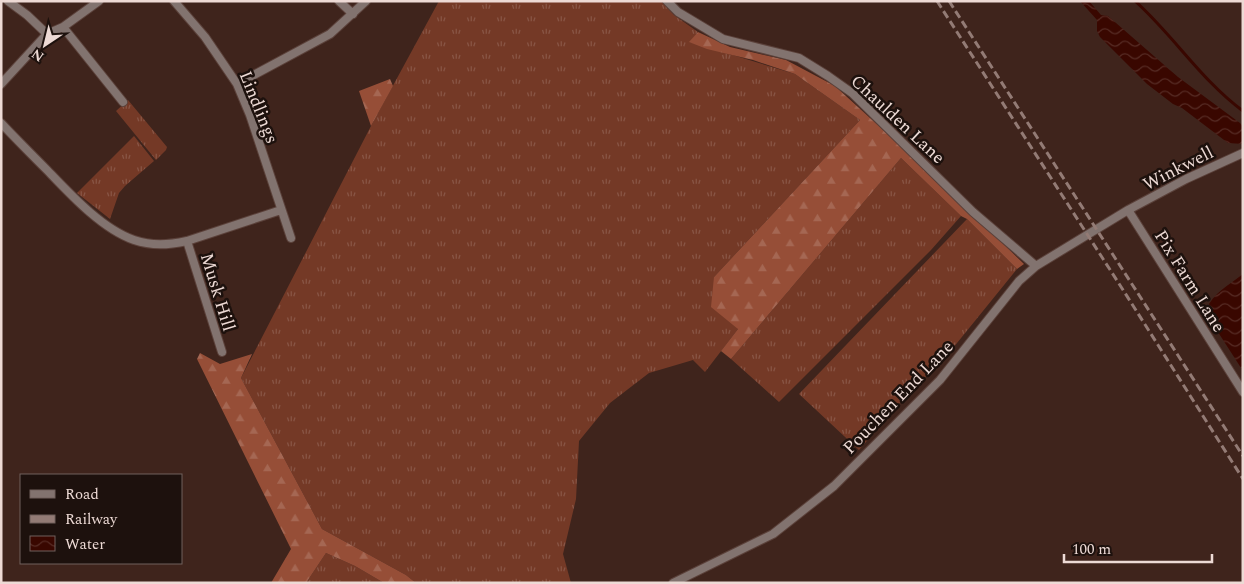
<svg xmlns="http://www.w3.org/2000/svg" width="1244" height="584" viewBox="0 0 1244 584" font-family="Spectral,serif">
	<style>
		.grass { fill: url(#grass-tufts) }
		.forest { fill: url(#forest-firs) }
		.water { fill: url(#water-waves) }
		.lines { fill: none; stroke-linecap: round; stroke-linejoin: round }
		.stream { stroke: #390700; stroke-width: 3 }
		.street-casing { stroke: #5b413a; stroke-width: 10 }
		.street { stroke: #82736f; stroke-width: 8 }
		.rail { stroke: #937b75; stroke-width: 3; stroke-dasharray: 8 4; stroke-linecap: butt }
		.labels { text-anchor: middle; stroke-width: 5; stroke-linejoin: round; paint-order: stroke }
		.street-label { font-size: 18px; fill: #eddad5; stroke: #1d110d }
	</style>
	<defs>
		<pattern id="grass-tufts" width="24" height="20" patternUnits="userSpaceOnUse" patternTransform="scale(1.25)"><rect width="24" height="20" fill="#743926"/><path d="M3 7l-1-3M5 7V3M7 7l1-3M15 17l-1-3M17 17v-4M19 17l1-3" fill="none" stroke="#885545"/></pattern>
		<pattern id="forest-firs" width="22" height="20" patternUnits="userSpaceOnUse" patternTransform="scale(1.25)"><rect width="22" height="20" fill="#964e37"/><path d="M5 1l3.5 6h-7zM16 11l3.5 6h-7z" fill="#a56753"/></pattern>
		<pattern id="water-waves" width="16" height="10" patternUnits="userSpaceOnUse" patternTransform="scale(1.25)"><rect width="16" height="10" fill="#390700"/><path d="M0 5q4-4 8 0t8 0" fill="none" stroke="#562b24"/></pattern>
	</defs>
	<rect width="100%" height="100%" fill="#3f241c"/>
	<!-- grass -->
	<path class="grass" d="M 439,1 L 661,1 L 674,15 L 698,32 L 690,42 L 795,74 L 860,120 L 714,277 L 738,329 L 705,372 L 693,360 L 649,373 L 610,403 L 579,441 L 576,499 L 563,554 L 571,583 L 416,583 L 406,575 L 322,529 L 241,378 L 371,126 Z
		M 128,100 L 167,147 L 166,150 L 156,160 L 116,111 Z
		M 134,136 L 154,161 L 125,186 L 119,193 L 110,219 L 77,193 Z
		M 901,158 L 961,216 L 931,250 L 779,402 L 731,359 Z
		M 967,219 L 1017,269 L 940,364 L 912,389 L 859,450 L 799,394 Z
		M 326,553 L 355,566 L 384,583 L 306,583 Z"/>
	<!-- forest -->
	<path class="forest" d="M 698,32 L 730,47 L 786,60 L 835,86 L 928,171 L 1024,264 L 1017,269 L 967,219 L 961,216 L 901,158 L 731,359 L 721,351 L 738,329 L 711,307 L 714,277 L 860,120 L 795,74 L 753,60 L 707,49 L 689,42 Z
		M 390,79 L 393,86 L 371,126 L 359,91 Z
		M 200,353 L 220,364 L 252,354 L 241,378 L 322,529 L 406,575 L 416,583 L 384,583 L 355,566 L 326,553 L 306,583 L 271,583 L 291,549 L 197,359 Z"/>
	<!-- water -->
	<path class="water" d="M 1080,1 L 1089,1 L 1101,15 L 1108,16 L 1178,77 L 1240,123 L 1243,127 L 1243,144 L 1228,143 L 1182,108 L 1173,104 L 1147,84 L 1100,37 L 1097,31 L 1097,20 Z
		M 1243,274 L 1243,371 L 1216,329 L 1206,310 C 1213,293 1229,285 1243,274 Z"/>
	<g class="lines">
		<!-- stream -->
		<path class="stream" d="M 1135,1 C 1173,35 1201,80 1243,111"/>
		<defs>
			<path id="street" d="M 8,1 L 27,15 L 47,34
				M 174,1 L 205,37 L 237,84 L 250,115 L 291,238
				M 339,1 L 353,14
				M 667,1 L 678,12 L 723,39 L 799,58 L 828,76 L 852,93 L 973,212 L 1036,266
				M 63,27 L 123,102
				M 1,84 L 47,34 L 63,27 L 99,1
				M 237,84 L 330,34 L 366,1
				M 1,123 C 16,139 32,155 47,170 C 70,194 102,229 134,240 C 152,246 168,245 187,241 L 281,210
				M 1128,210 L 1243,392
				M 187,241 L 222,352
				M 673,583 L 773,534 L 834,486 L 940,380 L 1019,281 L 1036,266 L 1128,210 L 1186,179 L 1243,153"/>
		</defs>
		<!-- street casing -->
		<use href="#street" class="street-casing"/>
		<!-- street -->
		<use href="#street" class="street"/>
		<!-- rail -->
		<path class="rail" d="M 937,1 L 1125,293 L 1243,479
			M 949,1 L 1243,456"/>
	</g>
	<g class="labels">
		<!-- street labels -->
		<g class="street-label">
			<text transform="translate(259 107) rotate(68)" y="6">Lindlings</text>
			<text transform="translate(898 119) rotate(43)" y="6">Chaulden Lane</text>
			<text transform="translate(1178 168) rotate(-27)" y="6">Winkwell</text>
			<text transform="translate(1190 281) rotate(58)" y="6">Pix Farm Lane</text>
			<text transform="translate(218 292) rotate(73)" y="6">Musk Hill</text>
			<text transform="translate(898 397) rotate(-46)" y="6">Pouchen End Lane</text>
		</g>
	</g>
	<!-- border -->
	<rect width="1244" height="584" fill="none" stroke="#eddad5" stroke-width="5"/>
	<!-- legend -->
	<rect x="20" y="474" width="162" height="90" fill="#1d110d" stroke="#70615d"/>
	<rect x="30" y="490" width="25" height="8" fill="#82736f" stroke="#70615d"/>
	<text x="65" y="499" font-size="15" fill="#eddad5">Road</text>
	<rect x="30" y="515" width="25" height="8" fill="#937b75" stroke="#70615d"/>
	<text x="65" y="524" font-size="15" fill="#eddad5">Railway</text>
	<rect x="30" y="536" width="25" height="15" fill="url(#water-waves)" stroke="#70615d"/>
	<text x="65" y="549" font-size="15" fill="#eddad5">Water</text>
	<!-- north arrow -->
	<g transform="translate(45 45) rotate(215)" stroke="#1d110d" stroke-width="4" paint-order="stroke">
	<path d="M0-4L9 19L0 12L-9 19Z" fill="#eddad5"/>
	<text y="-8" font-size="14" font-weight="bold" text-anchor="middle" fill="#eddad5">N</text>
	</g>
	<!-- scale -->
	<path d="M1064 554v8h148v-8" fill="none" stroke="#eddad5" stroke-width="2.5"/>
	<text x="1072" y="554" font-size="15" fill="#eddad5" stroke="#1d110d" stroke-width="4" paint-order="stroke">100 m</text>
</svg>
